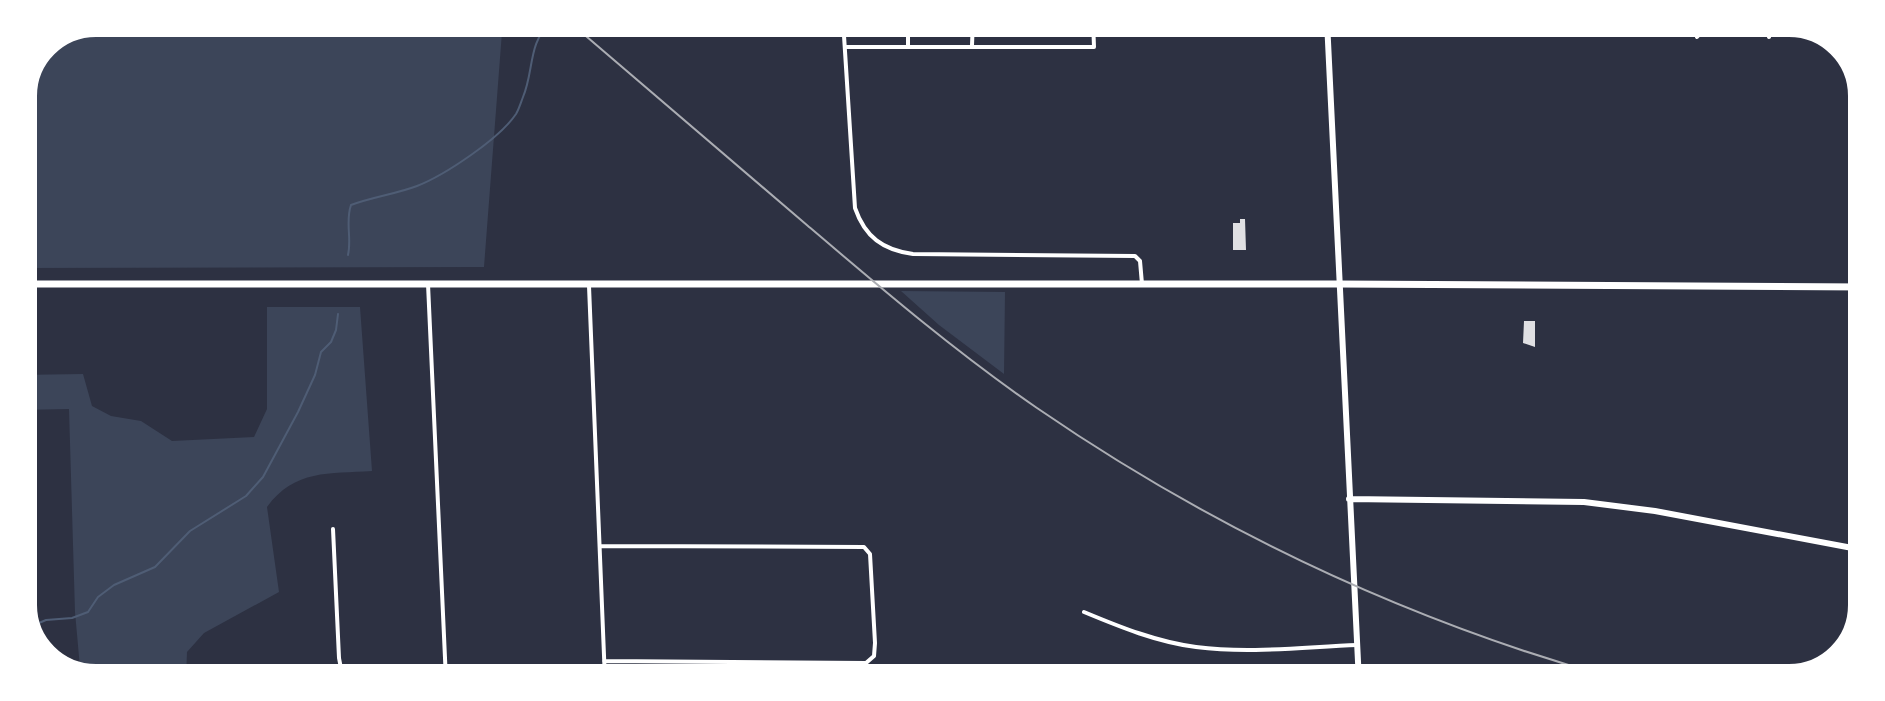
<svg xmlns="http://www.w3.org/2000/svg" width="1885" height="701" viewBox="0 0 1885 701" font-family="'Nunito Sans',sans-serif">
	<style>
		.green { fill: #3c4559 }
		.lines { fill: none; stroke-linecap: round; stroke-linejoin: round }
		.stream { stroke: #4f5d75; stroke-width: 2 }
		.building { fill: #e0e0e3 }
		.minor { stroke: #fff; stroke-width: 4 }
		.secondary { stroke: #fff; stroke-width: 6 }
		.primary { stroke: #fff; stroke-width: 7 }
		.rail { stroke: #abadb3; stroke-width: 2 }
		.rim { fill: none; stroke: #fff; stroke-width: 10 }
	</style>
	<rect width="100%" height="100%" fill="#2d3142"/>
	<!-- green -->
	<path class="green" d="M 96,18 L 503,19 L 484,267 L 18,268 L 18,91 L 41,40 Z
		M 901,291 L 1005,292 L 1004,374 L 939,325 Z
		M 267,307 L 360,307 L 372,471 C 329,474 295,469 267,507 L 279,592 L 204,633 L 187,652 L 186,679 L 81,679 L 75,612 L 69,409 L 18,410 L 18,375 L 83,374 L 92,406 L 111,416 L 141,421 L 172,441 L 254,437 L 267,409 Z"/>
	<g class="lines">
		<!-- stream -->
		<path class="stream" d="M 348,255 C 352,238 345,222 351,205 C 372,197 396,194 417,186 C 445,175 499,139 516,114 C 519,109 521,102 523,97 C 534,71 528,43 550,23
			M 25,629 L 46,620 L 72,618 L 88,612 L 98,597 L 114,585 L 155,567 L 190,531 L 246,496 L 263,477 L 298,412 L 315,375 L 321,352 L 331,342 L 336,330 L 338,314"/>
	</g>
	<!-- building -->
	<path class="building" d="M 1240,219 L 1245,219 L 1246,250 L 1233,250 L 1233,223 L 1240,223 Z
		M 1524,321 L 1535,321 L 1535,347 L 1523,343 Z"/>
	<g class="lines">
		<!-- minor -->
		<path class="minor" d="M 843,20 L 855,208 C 865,237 883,250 913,254 L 1135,256 L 1140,261 L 1142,284
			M 1202,21 L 1220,21
			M 1763,22 L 1769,37
			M 1697,37 L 1711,22
			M 908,45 L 908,20
			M 972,45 L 973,20
			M 845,47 L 1094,47 L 1093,20
			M 1834,49 L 1843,42
			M 428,284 L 446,680
			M 589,286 L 605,680
			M 333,529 L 339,658 L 343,679
			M 600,546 L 864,547 L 870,554 L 875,643 L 874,656 L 866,663 L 604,661
			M 1084,612 C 1120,627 1157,642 1196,647 C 1249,654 1304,647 1357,645
			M 282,679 L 302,672 L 341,667"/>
		<!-- secondary -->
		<path class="secondary" d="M 1327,21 L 1359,682
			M 1349,499 L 1584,502 L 1655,511 L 1863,550"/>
		<!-- primary -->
		<path class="primary" d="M 18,284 L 1338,284 L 1865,287"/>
		<!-- rail -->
		<path class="rail" d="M 566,19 C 646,88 727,157 808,226 C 882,289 957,353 1037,408 C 1219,533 1417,625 1630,683"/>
	</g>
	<!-- crop -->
	<path d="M0 0H1885V701H0ZM96 32H1789A64 64 0 0 1 1853 96V605A64 64 0 0 1 1789 669H96A64 64 0 0 1 32 605V96A64 64 0 0 1 96 32Z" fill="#fff" fill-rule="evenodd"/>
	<path class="rim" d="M96 32H1789A64 64 0 0 1 1853 96V605A64 64 0 0 1 1789 669H96A64 64 0 0 1 32 605V96A64 64 0 0 1 96 32Z"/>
</svg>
